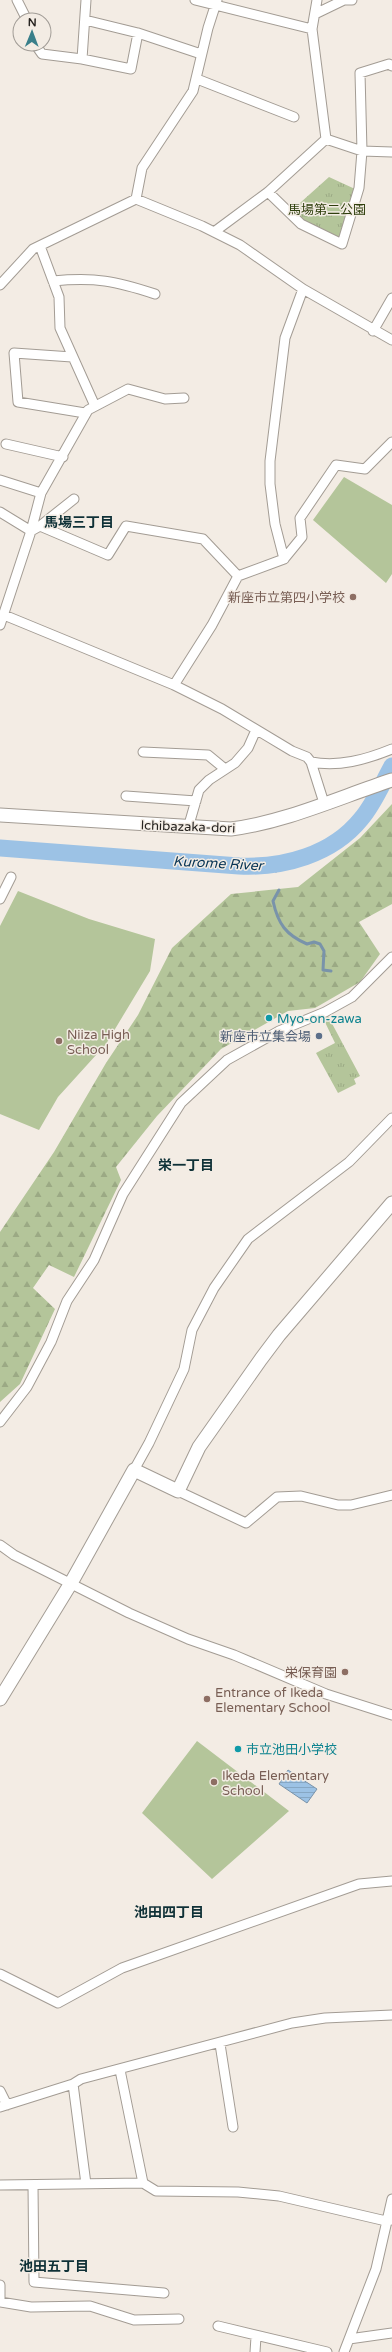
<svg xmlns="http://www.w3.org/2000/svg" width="392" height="2352" viewBox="0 0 392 2352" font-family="'Varela Round','Noto Sans JP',sans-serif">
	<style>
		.grass { fill: url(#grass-tufts) }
		.forest { fill: url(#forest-firs) }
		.pitch { fill: #b4c59a }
		.water { fill: url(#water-rules); stroke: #7993aa }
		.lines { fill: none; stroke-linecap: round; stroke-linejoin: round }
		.stream { stroke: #7993aa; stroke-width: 3 }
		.river { stroke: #9cc2e5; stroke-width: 17 }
		.street-casing { stroke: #a39c94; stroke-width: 11 }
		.secondary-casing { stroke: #a39c94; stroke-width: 15 }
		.street { stroke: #fff; stroke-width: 9 }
		.secondary { stroke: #fff; stroke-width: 13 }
		.education-dot { fill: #8d6e63; stroke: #f3ece4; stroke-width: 1.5 }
		.culture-dot { fill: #0f9aa8; stroke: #f3ece4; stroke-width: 1.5 }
		.service-dot { fill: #5c6f8a; stroke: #f3ece4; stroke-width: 1.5 }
		.labels { text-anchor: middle; stroke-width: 3; stroke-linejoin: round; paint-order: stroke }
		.park-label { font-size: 13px; fill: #2f3f0d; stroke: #f3ece4 }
		.education-label { font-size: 13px; fill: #785e54; stroke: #f3ece4; text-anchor: start }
		.street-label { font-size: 13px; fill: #272421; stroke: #f3ece4 }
		.culture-label { font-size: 13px; fill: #0d838f; stroke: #f3ece4; text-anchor: start }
		.service-label { font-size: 13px; fill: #4e5e75; stroke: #f3ece4; text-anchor: end }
		.neighbourhood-label { font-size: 14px; font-weight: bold; fill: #0f3137; stroke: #f3ece4 }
		.water-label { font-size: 14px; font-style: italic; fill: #073455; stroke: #f3ece4 }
	</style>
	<defs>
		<pattern id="grass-tufts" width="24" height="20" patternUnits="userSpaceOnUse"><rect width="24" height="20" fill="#b4c59a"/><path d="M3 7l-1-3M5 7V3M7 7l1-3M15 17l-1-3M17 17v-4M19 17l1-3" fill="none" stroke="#9ba984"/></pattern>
		<pattern id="forest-firs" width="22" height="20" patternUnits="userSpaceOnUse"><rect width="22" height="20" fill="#b4c59a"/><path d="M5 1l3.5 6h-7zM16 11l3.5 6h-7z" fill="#9ba984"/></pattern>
		<pattern id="water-rules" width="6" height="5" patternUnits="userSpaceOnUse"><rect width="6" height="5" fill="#9cc2e5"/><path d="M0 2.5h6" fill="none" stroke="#86a7c4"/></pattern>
	</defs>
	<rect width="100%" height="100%" fill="#f3ece4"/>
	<!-- grass -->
	<path class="grass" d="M 329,177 L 355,189 L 341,241 L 302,221 L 291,211 Z
		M 328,1016 L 360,1076 L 354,1079 L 356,1084 L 338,1093 L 316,1053 L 335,1043 L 323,1018 Z"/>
	<!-- forest -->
	<path class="forest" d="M 392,804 L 392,904 L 359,922 L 380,954 L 360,982 L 315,1008 L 288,1011 L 221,1049 L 157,1116 L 116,1167 L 121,1180 L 74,1277 L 49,1265 L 33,1288 L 55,1309 L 20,1384 L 0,1402 L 0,1232 L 54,1152 L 106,1063 L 138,1015 L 172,948 L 231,894 L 298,887 L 360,838 Z"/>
	<!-- pitch -->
	<path class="pitch" d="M 344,477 L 392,505 L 392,574 L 386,583 L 313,520 Z
		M 18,891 L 89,919 L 155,939 L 150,971 L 106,1044 L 58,1097 L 39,1130 L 0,1114 L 0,926 Z
		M 197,1741 L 289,1811 L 212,1879 L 142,1813 Z"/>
	<!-- water -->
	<path class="water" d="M 288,1770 L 317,1789 L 307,1803 L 279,1784 Z"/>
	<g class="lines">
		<!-- stream -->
		<path class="stream" d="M 275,865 L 276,871
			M 279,890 L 273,901 C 278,924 286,935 307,944 L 314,942 L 320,944 L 324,951 L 323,970 L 331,971"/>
		<!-- river -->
		<path class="river" d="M 0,848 L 239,866 C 283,868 332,855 361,819 C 374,804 382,784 392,766"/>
		<defs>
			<path id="street" d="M 17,0 L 27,20
				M 195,0 L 312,29
				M 317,0 L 312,29 L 326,139
				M 315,14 L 344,0 L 352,0
				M 85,20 L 138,33 L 201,54
				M 35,44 L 42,54 L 82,59 L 131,69 L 138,33
				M 82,59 L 86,0
				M 197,79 L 294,117
				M 326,139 L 362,151 L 392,152
				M 268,192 L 301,224 L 342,244 L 359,188 L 362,151 L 360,73 L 389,64 L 392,66
				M 136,199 L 142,168 L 193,91 L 208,28 L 217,0
				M 214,232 L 268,192 L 326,139
				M 40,246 L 59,297 L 60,328 L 95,406
				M 53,281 C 96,277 115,281 155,294
				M 0,285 L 33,249 L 136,199 L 202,226 L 240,245 L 303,289 L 285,338 L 270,461 L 270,484 L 275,524 L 284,559 L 238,576 L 212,625 L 174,685
				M 303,289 L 392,340
				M 373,331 L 392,298
				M 72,357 L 14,353 L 18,402 L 85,413
				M 6,444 L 63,457
				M 0,480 L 41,493
				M 0,512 L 31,531 L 0,625
				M 40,526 L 74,499
				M 31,531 L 40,526 L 108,555 L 126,526 L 203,539 L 238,576
				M 31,531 L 41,493 L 88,410 L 128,389 L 165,399 L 184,398
				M 284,559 L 302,537 L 300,518 L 336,465 L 365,469 L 392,442
				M 4,615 L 174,685 L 222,709 L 292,751 L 307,757 L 311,762 L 324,803
				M 143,752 L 208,755 L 225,769
				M 311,762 C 339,767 365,760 392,749
				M 126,796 L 196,801
				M 188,828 L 199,790 L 209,780 L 235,763 L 248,748 L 256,730
				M 0,899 L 11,877
				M 0,1422 L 27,1387 L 51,1342 L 67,1301 L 94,1260 L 123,1194 L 181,1103 L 227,1060 L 279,1031 L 325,1012 L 352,997 L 392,957
				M 134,1470 L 149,1443 L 184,1369 L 192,1330 L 214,1288 L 248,1239 L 349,1162 L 392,1118
				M 178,1491 L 246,1523 L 277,1497 L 301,1496 L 338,1505 L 351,1505 L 392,1495
				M 0,1545 L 14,1555 L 129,1613 L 188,1639 L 234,1655 L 326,1694 L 392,1715
				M 0,1974 L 58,2003 L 122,1968 L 359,1884 L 392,1881
				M 220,2044 L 233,2127
				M 120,2070 L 143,2183
				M 73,2084 L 86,2184
				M 0,2091 L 7,2105
				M 0,2107 L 73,2084 L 81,2079 L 292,2023 L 325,2018 L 392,2015
				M 0,2185 L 143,2183 L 156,2191 L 238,2192 L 279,2196 L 386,2221 L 392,2220
				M 33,2185 L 34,2282 L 164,2293
				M 0,2285 L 0,2302
				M 0,2302 L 31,2307 L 90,2306 L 134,2320 L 179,2319
				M 218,2326 L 327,2352
				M 349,2339 L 392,2333
				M 255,2352 L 256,2337
				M 344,2352 L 376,2269 L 392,2199"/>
			<path id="secondary" d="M 0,815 L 231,829 C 286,822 340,797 392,780
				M 0,1699 L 71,1583 L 134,1470 L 178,1491 L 199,1447 L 261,1359 L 279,1335 L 392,1203"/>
		</defs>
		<!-- street casing -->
		<use href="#street" class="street-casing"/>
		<!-- secondary casing -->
		<use href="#secondary" class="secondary-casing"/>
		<!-- street -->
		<use href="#street" class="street"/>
		<!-- secondary -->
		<use href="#secondary" class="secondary"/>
	</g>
	<!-- markers -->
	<g class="education-dot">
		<circle cx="353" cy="597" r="4"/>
		<circle cx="59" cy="1041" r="4"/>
		<circle cx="345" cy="1672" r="4"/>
		<circle cx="207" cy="1699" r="4"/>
		<circle cx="214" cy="1782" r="4"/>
	</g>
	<g class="culture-dot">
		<circle cx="269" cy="1018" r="4"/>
		<circle cx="238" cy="1749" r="4"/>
	</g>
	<circle class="service-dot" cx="319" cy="1036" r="4"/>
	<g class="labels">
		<!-- park labels -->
		<g class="park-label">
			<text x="327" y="214">馬場第二公園</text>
		</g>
		<!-- education labels -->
		<g class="education-label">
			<text x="345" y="602" text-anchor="end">新座市立第四小学校</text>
			<text x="67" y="1039">Niiza High<tspan x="67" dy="15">School</tspan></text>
			<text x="337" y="1677" text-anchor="end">栄保育園</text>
			<text x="215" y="1697">Entrance of Ikeda<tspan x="215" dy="15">Elementary School</tspan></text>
			<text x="222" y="1780">Ikeda Elementary<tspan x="222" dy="15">School</tspan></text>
		</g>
		<!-- street labels -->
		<g class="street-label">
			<text transform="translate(188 826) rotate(2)" y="5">Ichibazaka-dori</text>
		</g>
		<!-- culture labels -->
		<g class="culture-label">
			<text x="277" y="1023">Myo-on-zawa</text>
			<text x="246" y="1754">市立池田小学校</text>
		</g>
		<!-- service labels -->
		<g class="service-label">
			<text x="311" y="1041">新座市立集会場</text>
		</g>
		<!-- neighbourhood labels -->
		<g class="neighbourhood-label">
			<text x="79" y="527">馬場三丁目</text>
			<text x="186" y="1170">栄一丁目</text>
			<text x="169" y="1917">池田四丁目</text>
			<text x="54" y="2271">池田五丁目</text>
		</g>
		<!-- water labels -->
		<g class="water-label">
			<text transform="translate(218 863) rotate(3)" y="5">Kurome River</text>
		</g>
	</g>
	<!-- north arrow -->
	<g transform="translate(32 32) rotate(1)"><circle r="19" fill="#f3ece4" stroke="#a19c96"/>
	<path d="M0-3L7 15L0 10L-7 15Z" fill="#397f8a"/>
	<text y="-6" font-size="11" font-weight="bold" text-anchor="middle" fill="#272421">N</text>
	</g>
</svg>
